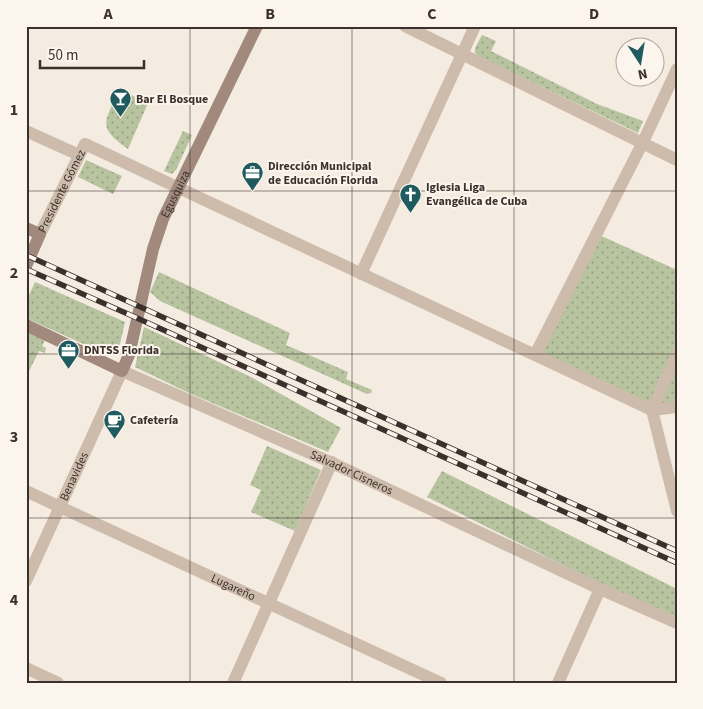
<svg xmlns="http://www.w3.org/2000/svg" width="703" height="709" viewBox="0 0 703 709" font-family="'Source Sans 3',sans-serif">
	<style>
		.green { fill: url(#green-dots) }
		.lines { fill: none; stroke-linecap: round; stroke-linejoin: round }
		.minor { stroke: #cdbbac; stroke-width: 12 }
		.tertiary { stroke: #cdbbac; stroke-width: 12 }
		.secondary { stroke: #a18a7d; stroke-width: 12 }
		.rail-casing { stroke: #3b302b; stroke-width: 5.5 }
		.rail { stroke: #fbf5ee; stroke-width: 4; stroke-dasharray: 11; stroke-linecap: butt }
		.grid { fill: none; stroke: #3b302b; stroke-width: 1; stroke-opacity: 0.55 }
		.labels { text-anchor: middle; stroke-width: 4; stroke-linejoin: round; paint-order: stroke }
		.poi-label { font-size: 12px; font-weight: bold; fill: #3b302b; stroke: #fbf5ee; text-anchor: start }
		.street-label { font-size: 12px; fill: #3b302b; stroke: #fbf5ee }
		.neatline { fill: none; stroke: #3b302b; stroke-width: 2 }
		.grid-label { font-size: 16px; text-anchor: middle; font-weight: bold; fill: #3b302b }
	</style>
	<defs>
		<pattern id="green-dots" width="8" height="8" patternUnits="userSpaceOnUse" patternTransform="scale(1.25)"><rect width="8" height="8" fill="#b8c4a0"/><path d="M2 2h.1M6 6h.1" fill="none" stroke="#97a083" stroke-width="1.8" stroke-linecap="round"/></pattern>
	</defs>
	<rect width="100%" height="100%" fill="#f4ebe1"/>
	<!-- green -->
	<path class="green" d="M 482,35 L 496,41 L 491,51 L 597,104 L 643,121 L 638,133 L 480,57 L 475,53 L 475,48 Z
		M 119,89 L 148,103 L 128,149 C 95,126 106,122 119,89 Z
		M 183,131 L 192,135 L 176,170 L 172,174 L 164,171 Z
		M 86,160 L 122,176 L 113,194 L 78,177 Z
		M 597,234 L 677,270 L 677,407 L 652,410 L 535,355 Z
		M 159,272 L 290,333 L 286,345 L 348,372 L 346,379 L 372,390 L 371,393 L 367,394 L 160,301 L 150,292 Z
		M 35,282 L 125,322 L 119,348 L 110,356 L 26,318 L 26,302 Z
		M 26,326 L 47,336 L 42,346 L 46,348 L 45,353 L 39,351 L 26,377 Z
		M 144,327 L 251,377 L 341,428 L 328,452 L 189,393 L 135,367 Z
		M 267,446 L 321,470 L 295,531 L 251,512 L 261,490 L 250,485 Z
		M 442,471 L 677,589 L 677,618 L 629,598 L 427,497 Z"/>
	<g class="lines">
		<!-- minor -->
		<g class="minor">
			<path d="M 405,26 L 677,160"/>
			<path d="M 26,131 L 79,155"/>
			<path id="s1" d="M 40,234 L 85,144 L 652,410"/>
			<path d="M 361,274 L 475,26"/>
			<path d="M 535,355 L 643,142 L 677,69"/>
			<path id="s2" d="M 122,371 L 328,461 L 600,589 L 677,623"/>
			<path d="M 652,410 L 677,511"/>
			<path d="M 652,410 L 677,354"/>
			<path d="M 652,410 L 677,407"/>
			<path d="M 26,491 L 60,507"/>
			<path d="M 26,668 L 58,683"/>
			<path d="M 233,683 L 332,462"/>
			<path d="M 558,683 L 600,589"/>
		</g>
		<!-- tertiary -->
		<g class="tertiary">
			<path id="s3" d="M 60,507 L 441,683"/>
			<path id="s4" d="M 26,581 L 122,371"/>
		</g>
		<!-- secondary -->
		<g class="secondary">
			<path d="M 26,228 L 40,234 L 26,266"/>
			<path id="s5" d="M 26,325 L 122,371 L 129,355 L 153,249 L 163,219 L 257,26"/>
		</g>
		<defs>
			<path id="rail" d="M 26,255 L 677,551
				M 26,269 L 137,318 L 677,563"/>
		</defs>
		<!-- rail casing -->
		<use href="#rail" class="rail-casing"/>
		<!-- rail -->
		<use href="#rail" class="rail"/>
	</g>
	<!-- grid -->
	<path class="grid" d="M 190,26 L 190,683M 352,26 L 352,683M 514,26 L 514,683M 26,191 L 677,191M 26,354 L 677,354M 26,518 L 677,518"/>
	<!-- icons -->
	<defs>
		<symbol id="bar-pin" viewBox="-11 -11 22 30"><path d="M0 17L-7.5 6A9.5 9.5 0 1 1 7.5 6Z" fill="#1f5a5e" stroke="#fbf5ee"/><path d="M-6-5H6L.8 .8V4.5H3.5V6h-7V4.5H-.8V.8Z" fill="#fff"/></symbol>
		<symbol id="office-pin" viewBox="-11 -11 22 30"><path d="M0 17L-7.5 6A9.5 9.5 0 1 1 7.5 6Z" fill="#1f5a5e" stroke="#fbf5ee"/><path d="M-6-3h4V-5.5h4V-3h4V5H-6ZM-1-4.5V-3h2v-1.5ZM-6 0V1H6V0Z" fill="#fff"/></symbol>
		<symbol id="church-pin" viewBox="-11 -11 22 30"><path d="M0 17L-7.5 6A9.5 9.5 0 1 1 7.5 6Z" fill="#1f5a5e" stroke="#fbf5ee"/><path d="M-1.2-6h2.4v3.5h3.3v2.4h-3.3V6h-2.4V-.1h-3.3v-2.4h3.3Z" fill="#fff"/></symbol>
		<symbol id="cafe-pin" viewBox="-11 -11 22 30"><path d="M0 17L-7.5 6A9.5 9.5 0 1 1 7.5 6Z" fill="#1f5a5e" stroke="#fbf5ee"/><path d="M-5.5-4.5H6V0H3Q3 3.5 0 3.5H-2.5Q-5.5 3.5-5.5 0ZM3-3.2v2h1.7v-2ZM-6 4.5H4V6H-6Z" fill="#fff"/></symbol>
	</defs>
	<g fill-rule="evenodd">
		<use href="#bar-pin" x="108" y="86" width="25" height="34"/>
		<use href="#office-pin" x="240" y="160" width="25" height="34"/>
		<use href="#church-pin" x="398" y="182" width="25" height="34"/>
		<use href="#office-pin" x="56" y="338" width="25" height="34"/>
		<use href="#cafe-pin" x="102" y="408" width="25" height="34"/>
	</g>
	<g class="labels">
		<!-- poi labels -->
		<g class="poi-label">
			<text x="136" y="103">Bar El Bosque</text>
			<text x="268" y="170">Dirección Municipal<tspan x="268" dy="14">de Educación Florida</tspan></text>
			<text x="426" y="191">Iglesia Liga<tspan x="426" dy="14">Evangélica de Cuba</tspan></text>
			<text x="84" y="354">DNTSS Florida</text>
			<text x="130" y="424">Cafetería</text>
		</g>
		<!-- street labels -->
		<g class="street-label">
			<text dy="4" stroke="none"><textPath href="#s1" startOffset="48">Presidente Gómez</textPath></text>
			<text dy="4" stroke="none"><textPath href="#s5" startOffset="292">Egusquiza</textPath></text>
			<text dy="4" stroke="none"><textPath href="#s2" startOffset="251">Salvador Cisneros</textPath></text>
			<text dy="4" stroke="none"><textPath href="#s4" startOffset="115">Benavides</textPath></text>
			<text dy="4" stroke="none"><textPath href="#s3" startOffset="191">Lugareño</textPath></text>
		</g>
	</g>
	<!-- border -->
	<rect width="703" height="709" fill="none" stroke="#fbf5ee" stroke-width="55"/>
	<!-- north arrow -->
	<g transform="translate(640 62) rotate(168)"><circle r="24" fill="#fbf5ee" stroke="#aea6a0"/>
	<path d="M0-4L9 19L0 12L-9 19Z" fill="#1f5a5e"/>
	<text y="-8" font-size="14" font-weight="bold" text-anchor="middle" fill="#3b302b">N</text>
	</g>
	<!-- scale -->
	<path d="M40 60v8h104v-8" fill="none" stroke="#3b302b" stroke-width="2.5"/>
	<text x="48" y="60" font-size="15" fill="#3b302b" stroke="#fbf5ee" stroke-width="4" paint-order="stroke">50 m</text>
	<rect x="28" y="28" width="648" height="654" class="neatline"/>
	<g class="grid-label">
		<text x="108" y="19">A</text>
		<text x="270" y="19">B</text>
		<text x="432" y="19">C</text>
		<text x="594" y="19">D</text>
		<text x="14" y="115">1</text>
		<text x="14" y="278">2</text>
		<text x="14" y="442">3</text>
		<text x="14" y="605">4</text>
	</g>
</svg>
